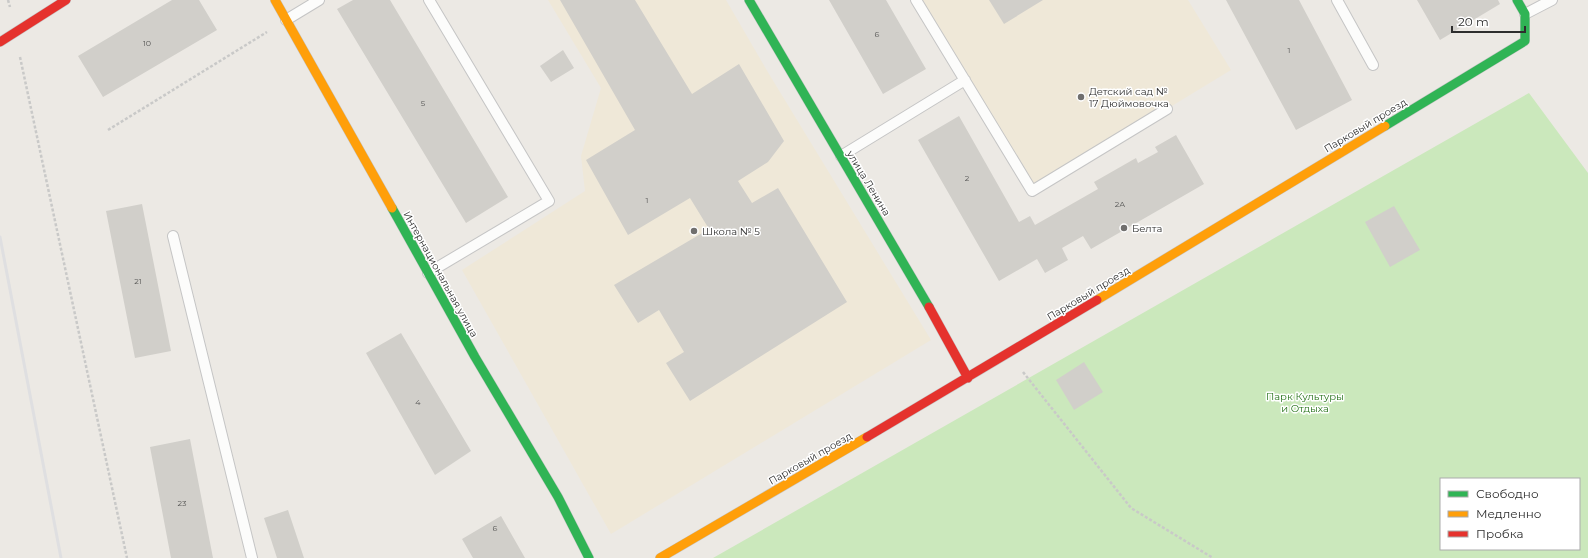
<svg xmlns="http://www.w3.org/2000/svg" width="1588" height="558" viewBox="0 0 1588 558" font-family="Montserrat,sans-serif">
	<style>
		.education { fill: #efe8d8 }
		.green { fill: #cbe8bc; fill-rule: evenodd }
		.building { fill: #d1cfca }
		.lines { fill: none; stroke-linecap: round; stroke-linejoin: round }
		.lane-casing { stroke: #c5c5c5; stroke-width: 12 }
		.fast-casing { stroke: #c5c5c5; stroke-width: 10 }
		.slow-casing { stroke: #c5c5c5; stroke-width: 10 }
		.jam-casing { stroke: #c5c5c5; stroke-width: 10 }
		.path { stroke: #c9c9c8; stroke-width: 2.5; stroke-dasharray: 3 2; stroke-linecap: butt }
		.lane { stroke: #fcfcfb; stroke-width: 10 }
		.fast { stroke: #30b455; stroke-width: 9 }
		.slow { stroke: #ff9f0a; stroke-width: 9 }
		.jam { stroke: #e5322d; stroke-width: 9 }
		.rail { stroke: #dfdfe1; stroke-width: 3 }
		.poi-dot { fill: #706f6e; stroke: #fff; stroke-width: 1.5 }
		.labels { text-anchor: middle; stroke-width: 3; stroke-linejoin: round; paint-order: stroke }
		.number-label { font-size: 8px; fill: #585857 }
		.poi-label { font-size: 10px; fill: #2e2e2e; stroke: #fff; text-anchor: start }
		.street-label { font-size: 10px; fill: #2e2e2e; stroke: #fff }
		.park-label { font-size: 10px; fill: #247118; stroke: #fff }
	</style>
	<rect width="100%" height="100%" fill="#ece9e4"/>
	<!-- education -->
	<path class="education" d="M 548,0 L 726,0 L 769,74 L 931,340 L 611,534 L 462,270 L 585,191 L 581,156 L 601,88 Z
		M 915,0 L 1188,0 L 1231,70 L 1032,191 Z"/>
	<!-- green -->
	<path class="green" d="M 1529,93 L 1588,173 L 1588,558 L 713,558 ZM 1441,479 L 1579,479 L 1579,549 L 1441,549 Z"/>
	<!-- building -->
	<path class="building" d="M 172,0 L 199,0 L 217,30 L 103,97 L 78,56 Z
		M 353,0 L 390,0 L 508,197 L 466,223 L 337,9 Z
		M 560,0 L 635,0 L 692,94 L 739,64 L 784,141 L 768,162 L 738,181 L 752,203 L 778,188 L 847,302 L 690,401 L 666,363 L 684,352 L 659,310 L 638,323 L 614,285 L 709,229 L 690,198 L 628,235 L 586,160 L 635,130 Z
		M 829,0 L 886,0 L 926,69 L 883,94 Z
		M 989,0 L 1043,0 L 1004,24 Z
		M 1226,0 L 1299,0 L 1352,100 L 1296,130 Z
		M 1417,0 L 1498,0 L 1500,4 L 1440,40 Z
		M 563,50 L 574,68 L 551,82 L 540,66 Z
		M 959,116 L 1019,222 L 1030,216 L 1035,225 L 1098,189 L 1094,182 L 1136,158 L 1138,163 L 1158,152 L 1155,147 L 1176,135 L 1204,184 L 1091,249 L 1083,236 L 1062,248 L 1068,260 L 1045,273 L 1037,259 L 999,281 L 918,140 Z
		M 142,204 L 171,351 L 135,358 L 106,211 Z
		M 1394,206 L 1420,250 L 1390,267 L 1365,222 Z
		M 401,333 L 471,451 L 435,475 L 366,353 Z
		M 1084,362 L 1103,392 L 1074,410 L 1056,380 Z
		M 190,439 L 213,558 L 171,558 L 150,447 Z
		M 288,510 L 304,558 L 277,558 L 264,518 Z
		M 501,516 L 525,558 L 473,558 L 462,539 Z"/>
	<g class="lines">
		<defs>
			<path id="lane" d="M 916,0 L 1032,191 L 1167,109
				M 1337,0 L 1373,65
				M 1525,14 L 1552,0
				M 286,20 L 319,0
				M 841,156 L 965,80
				M 173,236 L 252,558
				M 428,273 L 549,201 L 429,0"/>
			<path id="fast" d="M 749,0 L 929,307
				M 1385,126 L 1525,41 L 1525,14 L 1517,0
				M 392,208 L 475,357 L 558,497 L 589,558"/>
			<path id="slow" d="M 275,0 L 392,208
				M 1097,300 L 1385,126
				M 660,558 L 867,437"/>
			<path id="jam" d="M 0,42 L 66,0
				M 929,307 L 968,378
				M 867,437 L 1097,300"/>
		</defs>
		<!-- lane casing -->
		<use href="#lane" class="lane-casing"/>
		<!-- fast casing -->
		<use href="#fast" class="fast-casing"/>
		<!-- slow casing -->
		<use href="#slow" class="slow-casing"/>
		<!-- jam casing -->
		<use href="#jam" class="jam-casing"/>
		<!-- path -->
		<path class="path" d="M 8,0 L 10,7
			M 20,57 L 127,558
			M 108,130 L 267,32
			M 1023,372 L 1131,508 L 1213,558"/>
		<!-- lane -->
		<use href="#lane" class="lane"/>
		<!-- fast -->
		<use href="#fast" class="fast"/>
		<!-- slow -->
		<use href="#slow" class="slow"/>
		<!-- jam -->
		<use href="#jam" class="jam"/>
		<!-- rail -->
		<path class="rail" d="M 0,237 L 61,558"/>
	</g>
	<!-- markers -->
	<g class="poi-dot">
		<circle cx="1081" cy="97" r="4"/>
		<circle cx="1124" cy="228" r="4"/>
		<circle cx="694" cy="231" r="4"/>
	</g>
	<g class="labels">
		<!-- number labels -->
		<g class="number-label">
			<text x="877" y="37">6</text>
			<text x="147" y="46">10</text>
			<text x="1289" y="53">1</text>
			<text x="423" y="106">5</text>
			<text x="967" y="181">2</text>
			<text x="647" y="203">1</text>
			<text x="1120" y="207">2А</text>
			<text x="138" y="284">21</text>
			<text x="418" y="405">4</text>
			<text x="182" y="506">23</text>
			<text x="495" y="531">6</text>
		</g>
		<!-- poi labels -->
		<g class="poi-label">
			<text x="1089" y="95">Детский сад №<tspan x="1089" dy="12">17 Дюймовочка</tspan></text>
			<text x="1132" y="232">Белта</text>
			<text x="702" y="235">Школа № 5</text>
		</g>
		<!-- street labels -->
		<g class="street-label">
			<text transform="translate(1365 125) rotate(-31)" y="4">Парковый проезд</text>
			<text transform="translate(869 183) rotate(59)" y="4">улица Ленина</text>
			<text transform="translate(441 274) rotate(61)" y="4">Интернациональная улица</text>
			<text transform="translate(1088 293) rotate(-31)" y="4">Парковый проезд</text>
			<text transform="translate(810 458) rotate(-30)" y="4">Парковый проезд</text>
		</g>
		<!-- park labels -->
		<g class="park-label">
			<text x="1305" y="400">Парк Культуры<tspan x="1305" dy="12">и Отдыха</tspan></text>
		</g>
	</g>
	<!-- legend -->
	<rect x="1440" y="478" width="140" height="72" fill="#ffffff" stroke="#ababab"/>
	<rect x="1448" y="491" width="20" height="6" fill="#30b455" stroke="#ababab"/>
	<text x="1476" y="498" font-size="12" fill="#2e2e2e">Свободно</text>
	<rect x="1448" y="511" width="20" height="6" fill="#ff9f0a" stroke="#ababab"/>
	<text x="1476" y="518" font-size="12" fill="#2e2e2e">Медленно</text>
	<rect x="1448" y="531" width="20" height="6" fill="#e5322d" stroke="#ababab"/>
	<text x="1476" y="538" font-size="12" fill="#2e2e2e">Пробка</text>
	<!-- scale -->
	<path d="M1452 26v6h73v-6" fill="none" stroke="#2e2e2e" stroke-width="2"/>
	<text x="1458" y="26" font-size="12" fill="#2e2e2e" stroke="#ffffff" stroke-width="3" paint-order="stroke">20 m</text>
</svg>
